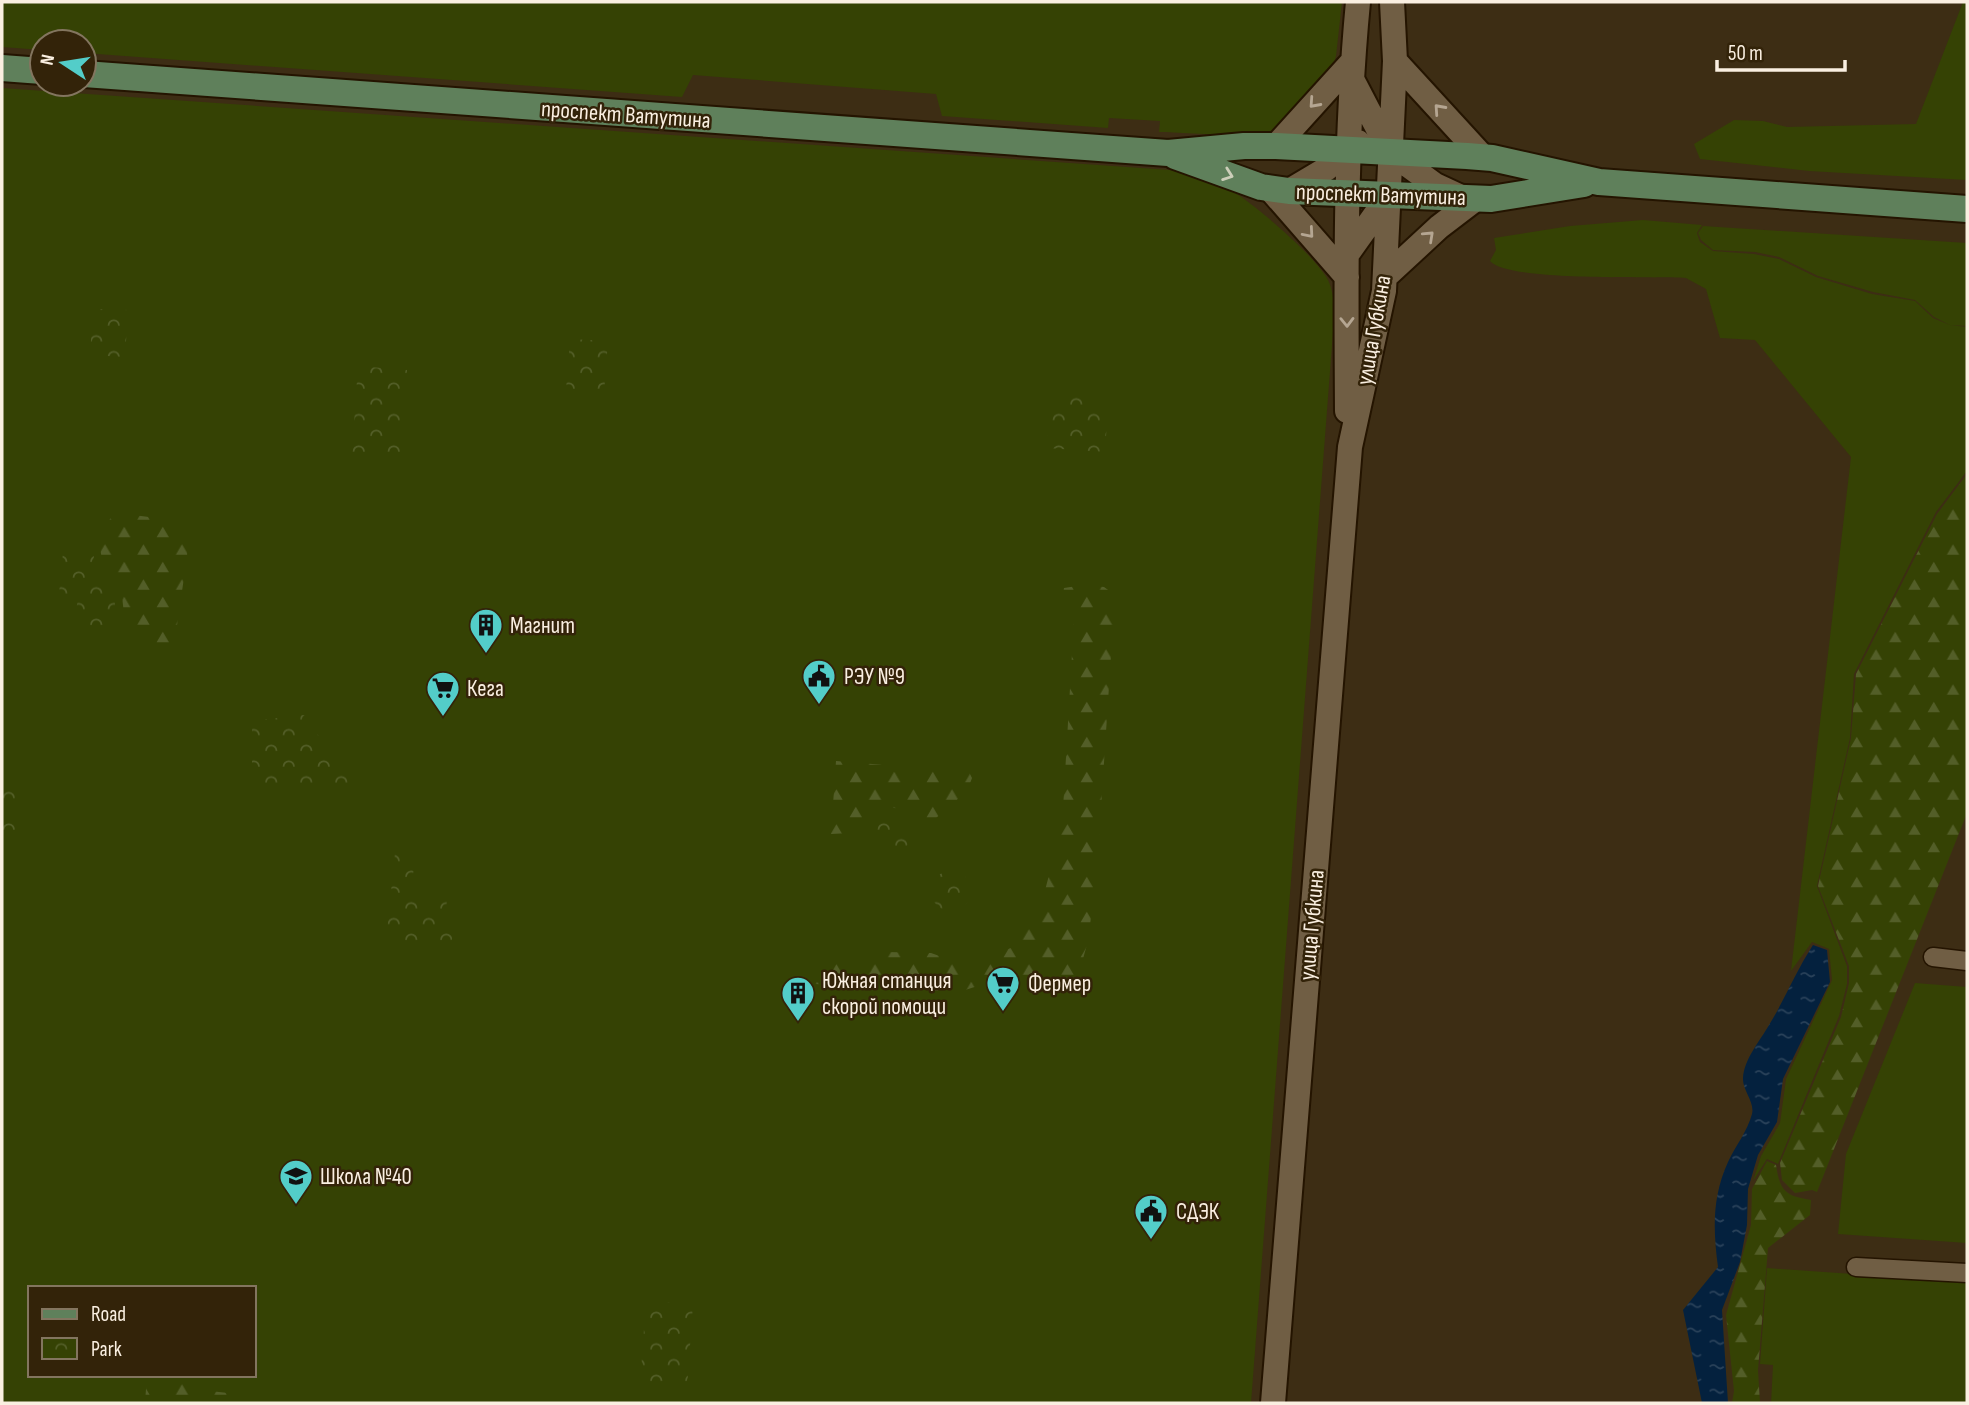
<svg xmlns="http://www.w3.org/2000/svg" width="1969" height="1405" viewBox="0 0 1969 1405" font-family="'Sofia Sans Condensed',sans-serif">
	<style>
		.green { fill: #354204; fill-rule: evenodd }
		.forest { fill: url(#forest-firs) }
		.park { fill: url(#park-crowns) }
		.water { fill: url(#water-ripples) }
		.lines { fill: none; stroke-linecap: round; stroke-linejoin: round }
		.street-casing { stroke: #241400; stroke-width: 21 }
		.secondary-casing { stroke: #241400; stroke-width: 28 }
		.primary-casing { stroke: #241400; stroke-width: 30 }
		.street { stroke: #705e44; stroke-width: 18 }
		.secondary { stroke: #705e44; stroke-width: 24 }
		.primary { stroke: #5f805b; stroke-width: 26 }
		.oneway { stroke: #b5a692 }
		.oneway2 { stroke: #ccceb9 }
		.labels { text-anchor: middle; stroke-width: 5; stroke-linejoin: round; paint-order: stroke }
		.street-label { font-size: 23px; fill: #faefe1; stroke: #332309 }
		.poi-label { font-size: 23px; fill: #faefe1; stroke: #332309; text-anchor: start }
	</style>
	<defs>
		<pattern id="forest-firs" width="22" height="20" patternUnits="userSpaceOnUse" patternTransform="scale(1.75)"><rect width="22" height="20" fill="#354204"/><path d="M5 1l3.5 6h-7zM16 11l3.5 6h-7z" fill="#535e28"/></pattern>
		<pattern id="park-crowns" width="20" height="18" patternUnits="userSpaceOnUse" patternTransform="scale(1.75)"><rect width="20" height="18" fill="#354204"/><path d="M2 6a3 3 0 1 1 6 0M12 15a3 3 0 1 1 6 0" fill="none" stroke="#535e28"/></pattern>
		<pattern id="water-ripples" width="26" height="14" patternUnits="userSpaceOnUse" patternTransform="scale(1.75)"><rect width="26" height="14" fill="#04213e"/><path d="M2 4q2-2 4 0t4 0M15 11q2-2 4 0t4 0" fill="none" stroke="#2a425a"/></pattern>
	</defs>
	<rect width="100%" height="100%" fill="#3d2d14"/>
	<!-- green -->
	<path class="green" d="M 2,2 L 1342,2 L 1336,56 L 1332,68 L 1274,131 C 1255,139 1183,132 1159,132 L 1160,121 L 1109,118 L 1108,128 L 942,116 L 936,94 L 693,75 L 682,97 L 84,53 L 84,42 L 42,42 L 42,50 L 2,47 Z
		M 1963,2 L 1967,2 L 1967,180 L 1809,171 L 1700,159 L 1694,144 L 1734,120 L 1763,121 L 1787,127 L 1916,124 Z
		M 2,88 L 1170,170 C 1191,175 1213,180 1232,191 C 1255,204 1316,257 1328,280 C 1332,288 1333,298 1335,306 L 1251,1403 L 2,1403 ZM 30,1288 L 254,1288 L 254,1375 L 30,1375 Z
		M 1643,220 L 1702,225 L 1697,233 L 1700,242 L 1713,251 L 1754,254 L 1779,259 L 1816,277 L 1872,294 L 1915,301 L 1933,318 L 1950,325 L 1934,317 L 1915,300 L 1873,292 L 1818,276 L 1779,257 L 1755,252 L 1713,250 L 1701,240 L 1698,233 L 1703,226 L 1967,243 L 1967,326 L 1950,325 L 1967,327 L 1967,471 L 1936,512 L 1854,674 L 1850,738 L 1817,886 L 1847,966 L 1847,984 L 1839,1016 L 1778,1164 L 1767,1159 L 1753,1181 L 1761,1156 L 1780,1123 L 1786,1079 L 1832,980 L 1829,949 L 1812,942 L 1791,971 L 1851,457 L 1755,340 L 1720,338 L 1706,289 L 1686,278 C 1652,276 1508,282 1490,261 L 1496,250 L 1494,238 L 1570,226 Z
		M 1915,983 L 1967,987 L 1967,1243 L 1838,1234 L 1846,1154 Z
		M 1767,1268 L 1967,1282 L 1967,1403 L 1771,1403 L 1773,1365 L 1760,1364 Z"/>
	<!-- forest -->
	<path class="forest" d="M 1967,474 L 1967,813 L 1817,1192 L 1812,1190 L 1795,1193 L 1782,1180 L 1780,1163 L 1841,1017 L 1849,983 L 1849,966 L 1818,886 L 1851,738 L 1856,674 L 1937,514 Z
		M 133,515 L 181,521 L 188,538 L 187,557 L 174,646 C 114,646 129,623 119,579 C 94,563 97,538 112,516 Z
		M 1084,585 L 1104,587 L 1115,595 L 1097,869 L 1088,941 L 1077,980 L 1064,986 L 990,982 L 959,992 L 815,984 C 819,949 832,952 860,962 L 886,952 L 931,953 L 962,964 L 1011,948 L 1043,898 L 1058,841 L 1063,809 L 1074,619 L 1062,601 L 1064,588 Z
		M 836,761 L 969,772 L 972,778 C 966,797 947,807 933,821 L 918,820 L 904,809 L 884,807 L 850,833 L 831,834 Z
		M 1767,1161 L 1776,1165 C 1780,1191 1785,1196 1811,1200 L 1810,1215 L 1768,1248 L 1758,1370 L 1760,1403 L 1732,1403 L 1734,1391 L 1726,1315 L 1751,1225 L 1752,1189 Z
		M 147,1375 L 193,1375 L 192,1389 L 237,1394 L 237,1403 L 145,1403 Z"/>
	<!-- park -->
	<path class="park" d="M 93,309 L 128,310 L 125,357 L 90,355 Z
		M 570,339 L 608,341 L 604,393 L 566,391 Z
		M 358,366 L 407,370 L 400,457 L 352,454 Z
		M 1051,389 L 1108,406 L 1105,452 L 1047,448 Z
		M 63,552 L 94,555 L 92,580 L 117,583 L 112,633 L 74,630 L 78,596 L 59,594 Z
		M 304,715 L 354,786 L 252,787 L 252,721 Z
		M 2,783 L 20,784 L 16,850 L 2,849 Z
		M871 834a20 20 0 1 1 40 0a20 20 0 1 1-40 0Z
		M 395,853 L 415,855 L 411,895 L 447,899 L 446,911 L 455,912 L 451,947 L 386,941 Z
		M931 891a20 20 0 1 1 40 0a20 20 0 1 1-40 0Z
		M 646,1301 L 693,1304 L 687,1388 L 640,1385 Z"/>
	<!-- water -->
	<path class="water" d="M 1813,945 L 1827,950 L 1830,982 L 1783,1079 L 1777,1122 L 1758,1155 L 1748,1189 L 1747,1225 L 1740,1262 L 1722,1310 L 1728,1403 L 1702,1403 L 1683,1310 L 1718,1267 C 1713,1230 1712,1197 1728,1162 C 1736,1145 1747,1132 1752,1114 C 1755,1102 1742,1090 1743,1078 C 1744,1059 1760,1041 1769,1025 C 1785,999 1796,971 1813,945 Z"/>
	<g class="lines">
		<defs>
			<path id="street" d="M 1933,957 L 1967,961
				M 1856,1267 L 1967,1273"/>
			<path id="secondary" d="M 1395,61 L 1483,157
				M 1353,81 L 1390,152 L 1435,185 L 1463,198
				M 1276,146 L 1353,61
				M 1271,190 L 1347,277
				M 1289,191 L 1326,169 L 1358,142
				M 1348,253 L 1390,194
				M 1385,277 L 1439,227 L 1477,198
				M 1347,411 C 1346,275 1345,138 1358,2
				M 1273,1403 L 1350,447 L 1384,291 L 1395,61 L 1392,2"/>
			<path id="primary" d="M 2,68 L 42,71
				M 84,74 L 1168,153 L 1244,146 L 1276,146 L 1467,156 L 1492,158 L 1599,182 L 1967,209
				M 1175,156 L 1261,187 L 1289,191 L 1491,199 L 1584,184"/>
		</defs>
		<!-- street casing -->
		<use href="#street" class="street-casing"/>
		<!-- secondary casing -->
		<use href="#secondary" class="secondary-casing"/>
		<!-- primary casing -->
		<use href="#primary" class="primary-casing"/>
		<!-- street -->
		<use href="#street" class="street"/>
		<!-- secondary -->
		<use href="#secondary" class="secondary"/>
		<!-- primary -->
		<use href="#primary" class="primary"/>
	</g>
	<!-- one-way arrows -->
	<defs><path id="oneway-chevron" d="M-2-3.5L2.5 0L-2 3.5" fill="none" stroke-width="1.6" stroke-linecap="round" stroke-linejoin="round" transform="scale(1.75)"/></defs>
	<g class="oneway">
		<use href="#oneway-chevron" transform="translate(1314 103) rotate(132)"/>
		<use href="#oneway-chevron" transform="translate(1439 109) rotate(-132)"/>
		<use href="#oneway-chevron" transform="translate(1309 233) rotate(49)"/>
		<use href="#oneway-chevron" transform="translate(1429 236) rotate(-43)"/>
		<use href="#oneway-chevron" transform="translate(1347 322) rotate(89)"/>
	</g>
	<use class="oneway2" href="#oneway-chevron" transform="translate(1228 175) rotate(20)"/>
	<!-- icons -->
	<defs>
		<symbol id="building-pin" viewBox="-11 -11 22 30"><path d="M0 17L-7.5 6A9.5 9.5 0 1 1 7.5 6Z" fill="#53cdc9" stroke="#332309"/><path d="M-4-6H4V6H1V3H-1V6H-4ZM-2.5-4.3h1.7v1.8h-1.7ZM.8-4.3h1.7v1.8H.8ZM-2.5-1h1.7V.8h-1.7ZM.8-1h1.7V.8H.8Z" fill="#111"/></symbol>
		<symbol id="civic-pin" viewBox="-11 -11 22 30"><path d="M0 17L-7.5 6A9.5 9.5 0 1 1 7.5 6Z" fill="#53cdc9" stroke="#332309"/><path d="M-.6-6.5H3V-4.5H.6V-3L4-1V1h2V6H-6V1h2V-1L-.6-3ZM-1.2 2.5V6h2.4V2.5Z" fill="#111"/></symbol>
		<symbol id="supermarket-pin" viewBox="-11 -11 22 30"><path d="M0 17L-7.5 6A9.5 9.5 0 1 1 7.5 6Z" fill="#53cdc9" stroke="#332309"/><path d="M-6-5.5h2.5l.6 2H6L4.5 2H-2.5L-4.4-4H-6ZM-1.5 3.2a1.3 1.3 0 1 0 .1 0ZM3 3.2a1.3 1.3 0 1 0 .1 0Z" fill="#111"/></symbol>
		<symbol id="school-pin" viewBox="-11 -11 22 30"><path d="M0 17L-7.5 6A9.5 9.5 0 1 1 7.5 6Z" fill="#53cdc9" stroke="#332309"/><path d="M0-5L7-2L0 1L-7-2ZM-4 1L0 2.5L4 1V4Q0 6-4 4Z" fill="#111"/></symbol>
	</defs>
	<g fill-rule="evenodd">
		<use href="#building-pin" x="467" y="606" width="38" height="52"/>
		<use href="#civic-pin" x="800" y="657" width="38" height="52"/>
		<use href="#supermarket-pin" x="424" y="669" width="38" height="52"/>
		<use href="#supermarket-pin" x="984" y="964" width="38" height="52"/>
		<use href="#building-pin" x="779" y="974" width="38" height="52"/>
		<use href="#school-pin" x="277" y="1157" width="38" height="52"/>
		<use href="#civic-pin" x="1132" y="1192" width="38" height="52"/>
	</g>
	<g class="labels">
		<!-- street labels -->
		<g class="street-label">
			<text transform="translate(626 114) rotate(4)" y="8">проспект Ватутина</text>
			<text transform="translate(1381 194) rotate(2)" y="8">проспект Ватутина</text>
			<text transform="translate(1373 330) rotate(-80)" y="8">улица Губкина</text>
			<text transform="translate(1311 925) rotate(-85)" y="8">улица Губкина</text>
		</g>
		<!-- poi labels -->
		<g class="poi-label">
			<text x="510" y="633">Магнит</text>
			<text x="844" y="684">РЭУ №9</text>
			<text x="467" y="696">Кега</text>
			<text x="822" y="988">Южная станция<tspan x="822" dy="26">скорой помощи</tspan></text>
			<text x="1028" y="991">Фермер</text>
			<text x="320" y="1184">Школа №40</text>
			<text x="1176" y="1219">СДЭК</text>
		</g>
	</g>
	<!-- border -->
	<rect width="1969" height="1405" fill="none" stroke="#faefe1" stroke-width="7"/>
	<!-- legend -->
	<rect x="28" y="1286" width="228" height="91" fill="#332309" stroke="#83755f" stroke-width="2"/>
	<rect x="42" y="1309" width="35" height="10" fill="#5f805b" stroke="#83755f" stroke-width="2"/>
	<text x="91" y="1321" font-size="21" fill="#faefe1">Road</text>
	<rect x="42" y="1338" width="35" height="21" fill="url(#park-crowns)" stroke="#83755f" stroke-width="2"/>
	<text x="91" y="1356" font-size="21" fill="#faefe1">Park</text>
	<!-- north arrow -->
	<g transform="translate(63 63) rotate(282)"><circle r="33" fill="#332309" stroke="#83755f" stroke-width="2"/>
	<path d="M0-5L12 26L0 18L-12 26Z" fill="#53cdc9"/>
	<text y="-10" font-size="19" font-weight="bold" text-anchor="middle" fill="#faefe1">N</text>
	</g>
	<!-- scale -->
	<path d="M1717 60v10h128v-10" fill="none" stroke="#faefe1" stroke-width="3.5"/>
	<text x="1728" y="60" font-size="21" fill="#faefe1" stroke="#332309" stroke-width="5" paint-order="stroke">50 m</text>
</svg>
